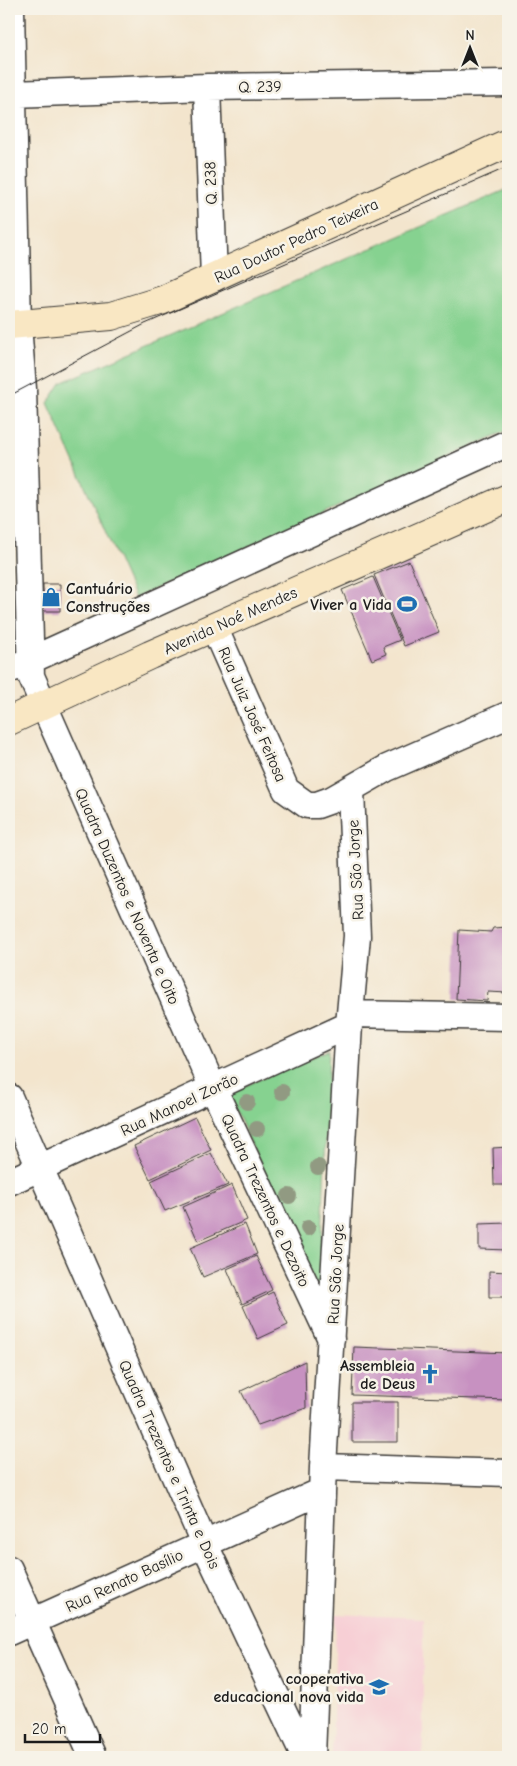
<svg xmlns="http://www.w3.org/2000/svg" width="517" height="1766" viewBox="0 0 517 1766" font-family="'Comic Neue',sans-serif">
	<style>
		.built { fill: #f7cfd5 }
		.green { fill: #86d290; stroke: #517756 }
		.building { fill: #c791c1 }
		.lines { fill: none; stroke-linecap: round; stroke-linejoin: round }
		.street-casing { stroke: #3c3a37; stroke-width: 29 }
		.secondary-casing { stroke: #3c3a37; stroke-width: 30 }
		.street { stroke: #fff; stroke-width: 26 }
		.secondary { stroke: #f9e7c3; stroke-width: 28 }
		.tram { stroke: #1c1c1c; stroke-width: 1 }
		.tree { fill: #919a82 }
		.labels { text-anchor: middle; stroke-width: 5; stroke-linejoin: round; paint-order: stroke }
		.street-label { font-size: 16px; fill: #1c1c1c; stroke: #f7f3e8 }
		.poi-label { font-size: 16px; font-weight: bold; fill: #1c1c1c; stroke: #f7f3e8; text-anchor: end }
	</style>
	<rect width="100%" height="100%" fill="#f7f3e8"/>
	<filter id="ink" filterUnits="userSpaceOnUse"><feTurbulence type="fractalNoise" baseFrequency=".02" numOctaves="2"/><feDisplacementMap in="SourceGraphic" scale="10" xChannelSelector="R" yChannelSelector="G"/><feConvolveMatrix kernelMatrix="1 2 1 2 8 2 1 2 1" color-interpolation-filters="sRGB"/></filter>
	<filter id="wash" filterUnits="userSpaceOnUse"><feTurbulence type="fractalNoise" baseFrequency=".0096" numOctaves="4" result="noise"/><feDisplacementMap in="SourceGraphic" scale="20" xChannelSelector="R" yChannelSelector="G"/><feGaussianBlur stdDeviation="1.12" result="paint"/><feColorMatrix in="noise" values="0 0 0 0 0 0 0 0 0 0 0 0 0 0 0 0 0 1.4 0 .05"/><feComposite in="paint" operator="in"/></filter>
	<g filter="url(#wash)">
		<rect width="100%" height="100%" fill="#f3e5cd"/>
		<!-- built -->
		<path class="built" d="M 336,1614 L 423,1618 L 423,1757 L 332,1757 Z"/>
		<!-- green -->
		<path class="green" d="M 508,189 L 508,430 L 135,598 L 48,403 L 61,383 Z
			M 329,1050 L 320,1295 L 228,1093 Z"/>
		<g id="blocks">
			<!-- building -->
			<path class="building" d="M 409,561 L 439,632 L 404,646 L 374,575 Z
				M 373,577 L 400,640 L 383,647 L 386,654 L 372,660 L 342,590 Z
				M 43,584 L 60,584 L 60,611 L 43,611 Z
				M 508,927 L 508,993 L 488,992 L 487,1001 L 456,999 L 459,930 L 491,932 L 493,928 Z
				M 195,1117 L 211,1150 L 150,1179 L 134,1146 Z
				M 508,1147 L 508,1185 L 494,1185 L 493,1148 Z
				M 211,1153 L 228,1185 L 165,1211 L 151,1181 Z
				M 232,1185 L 247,1220 L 198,1241 L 183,1207 Z
				M 508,1223 L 508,1250 L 479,1249 L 479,1224 Z
				M 245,1224 L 257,1254 L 203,1277 L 190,1248 Z
				M 256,1256 L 272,1290 L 242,1304 L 227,1269 Z
				M 489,1271 L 508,1272 L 508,1297 L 489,1297 Z
				M 273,1292 L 288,1325 L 258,1339 L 243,1306 Z
				M 504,1298 L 508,1298 L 508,1318 L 504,1318 Z
				M 354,1347 L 508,1353 L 508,1400 L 352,1395 Z
				M 305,1361 L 306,1408 L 258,1425 L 241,1391 Z
				M 352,1402 L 398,1402 L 398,1442 L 352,1442 Z"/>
		</g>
	</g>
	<g filter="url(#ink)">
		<use href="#blocks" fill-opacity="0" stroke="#3c3a37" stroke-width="1"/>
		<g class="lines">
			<defs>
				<path id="street" d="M 11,9 L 18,325 L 23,389 L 31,676 L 213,1088 L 331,1339
					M 207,87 L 214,278
					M 13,94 L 207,87 L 508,83
					M 214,627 L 286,790 L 307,805 L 317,805 L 331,800 L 387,768 L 508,715
					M 9,670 L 508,443
					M 350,1014 L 508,1017
					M 9,1097 L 204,1543 L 305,1757
					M 9,1182 L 349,1025
					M 323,1467 L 508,1473
					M 9,1569 L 93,1757
					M 9,1632 L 322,1491
					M 312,1757 L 323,1467 L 349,1025 L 357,936 L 351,790"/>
				<path id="secondary" d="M 9,325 L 111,316 L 163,300 L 508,143
					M 9,721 L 150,655 L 508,498"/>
			</defs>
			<!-- street casing -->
			<use href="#street" class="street-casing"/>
			<!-- secondary casing -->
			<use href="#secondary" class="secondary-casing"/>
			<!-- street -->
			<use href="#street" class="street"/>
			<!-- secondary -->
			<use href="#secondary" class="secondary"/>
			<!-- tram -->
			<path class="tram" d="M 9,396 L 145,324 L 508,167"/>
		</g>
		<!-- trees -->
		<g class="tree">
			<circle cx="282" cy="1092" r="8"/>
			<circle cx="247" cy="1102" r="8"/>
			<circle cx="257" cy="1129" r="8"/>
			<circle cx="318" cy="1167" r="8"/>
			<circle cx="289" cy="1196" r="8"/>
			<circle cx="308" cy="1228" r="8"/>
		</g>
	</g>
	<!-- icons -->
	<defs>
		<symbol id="shop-bare" viewBox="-9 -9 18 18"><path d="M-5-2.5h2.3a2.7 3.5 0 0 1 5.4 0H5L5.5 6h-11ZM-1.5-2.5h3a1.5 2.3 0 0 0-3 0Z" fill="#1f6fb2" stroke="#f7f3e8" stroke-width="2.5" paint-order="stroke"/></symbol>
		<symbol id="stadium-bare" viewBox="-9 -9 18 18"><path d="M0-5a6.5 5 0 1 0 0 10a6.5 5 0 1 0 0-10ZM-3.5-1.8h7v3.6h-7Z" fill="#1f6fb2" stroke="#f7f3e8" stroke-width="2.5" paint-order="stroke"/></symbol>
		<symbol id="church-bare" viewBox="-9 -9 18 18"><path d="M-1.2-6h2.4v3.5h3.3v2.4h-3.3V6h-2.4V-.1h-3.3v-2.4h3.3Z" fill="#1f6fb2" stroke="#f7f3e8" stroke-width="2.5" paint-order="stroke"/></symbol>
		<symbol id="school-bare" viewBox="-9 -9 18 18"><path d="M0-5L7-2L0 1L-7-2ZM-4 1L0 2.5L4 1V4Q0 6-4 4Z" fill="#1f6fb2" stroke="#f7f3e8" stroke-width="2.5" paint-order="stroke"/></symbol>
	</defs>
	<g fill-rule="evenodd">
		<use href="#shop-bare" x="37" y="583" width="28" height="28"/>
		<use href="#stadium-bare" x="393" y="590" width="28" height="28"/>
		<use href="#church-bare" x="416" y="1360" width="28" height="28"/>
		<use href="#school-bare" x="365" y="1673" width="28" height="28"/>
	</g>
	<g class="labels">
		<!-- street labels -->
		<g class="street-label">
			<text transform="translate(260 86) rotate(-1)" y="6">Q. 239</text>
			<text transform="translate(210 183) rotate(-92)" y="6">Q. 238</text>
			<text transform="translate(296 240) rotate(-25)" y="6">Rua Doutor Pedro Teixeira</text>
			<text transform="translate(230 620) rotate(-24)" y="6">Avenida Noé Mendes</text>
			<text transform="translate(253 714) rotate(66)" y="6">Rua Juiz José Feitosa</text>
			<text transform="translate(355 870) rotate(-93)" y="6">Rua São Jorge</text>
			<text transform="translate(128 896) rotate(66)" y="6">Quadra Duzentos e Noventa e Oito</text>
			<text transform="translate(179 1104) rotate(-25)" y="6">Rua Manoel Zorão</text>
			<text transform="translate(266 1200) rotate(65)" y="6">Quadra Trezentos e Dezoito</text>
			<text transform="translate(335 1274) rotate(-87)" y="6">Rua São Jorge</text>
			<text transform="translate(170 1464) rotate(66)" y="6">Quadra Trezentos e Trinta e Dois</text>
			<text transform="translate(124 1580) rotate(-25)" y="6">Rua Renato Basílio</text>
		</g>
		<!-- poi labels -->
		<g class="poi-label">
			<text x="66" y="594" text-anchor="start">Cantuário<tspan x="66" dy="18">Construções</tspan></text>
			<text x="392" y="610">Viver a Vida</text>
			<text x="415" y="1371">Assembleia<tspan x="415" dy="18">de Deus</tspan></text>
			<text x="364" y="1684">cooperativa<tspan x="364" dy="18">educacional nova vida</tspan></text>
		</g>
	</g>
	<!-- margin -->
	<rect width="517" height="1766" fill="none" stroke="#f7f3e8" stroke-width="30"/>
	<!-- north arrow -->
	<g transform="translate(470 48)" stroke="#f7f3e8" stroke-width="4" paint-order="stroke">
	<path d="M0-4L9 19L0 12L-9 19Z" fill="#1c1c1c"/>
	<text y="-8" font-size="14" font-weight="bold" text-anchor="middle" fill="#1c1c1c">N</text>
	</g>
	<!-- scale -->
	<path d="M25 1734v8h75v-8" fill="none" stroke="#1c1c1c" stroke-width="2.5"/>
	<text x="32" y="1734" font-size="15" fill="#1c1c1c" stroke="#f7f3e8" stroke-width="4" paint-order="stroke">20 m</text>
</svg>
